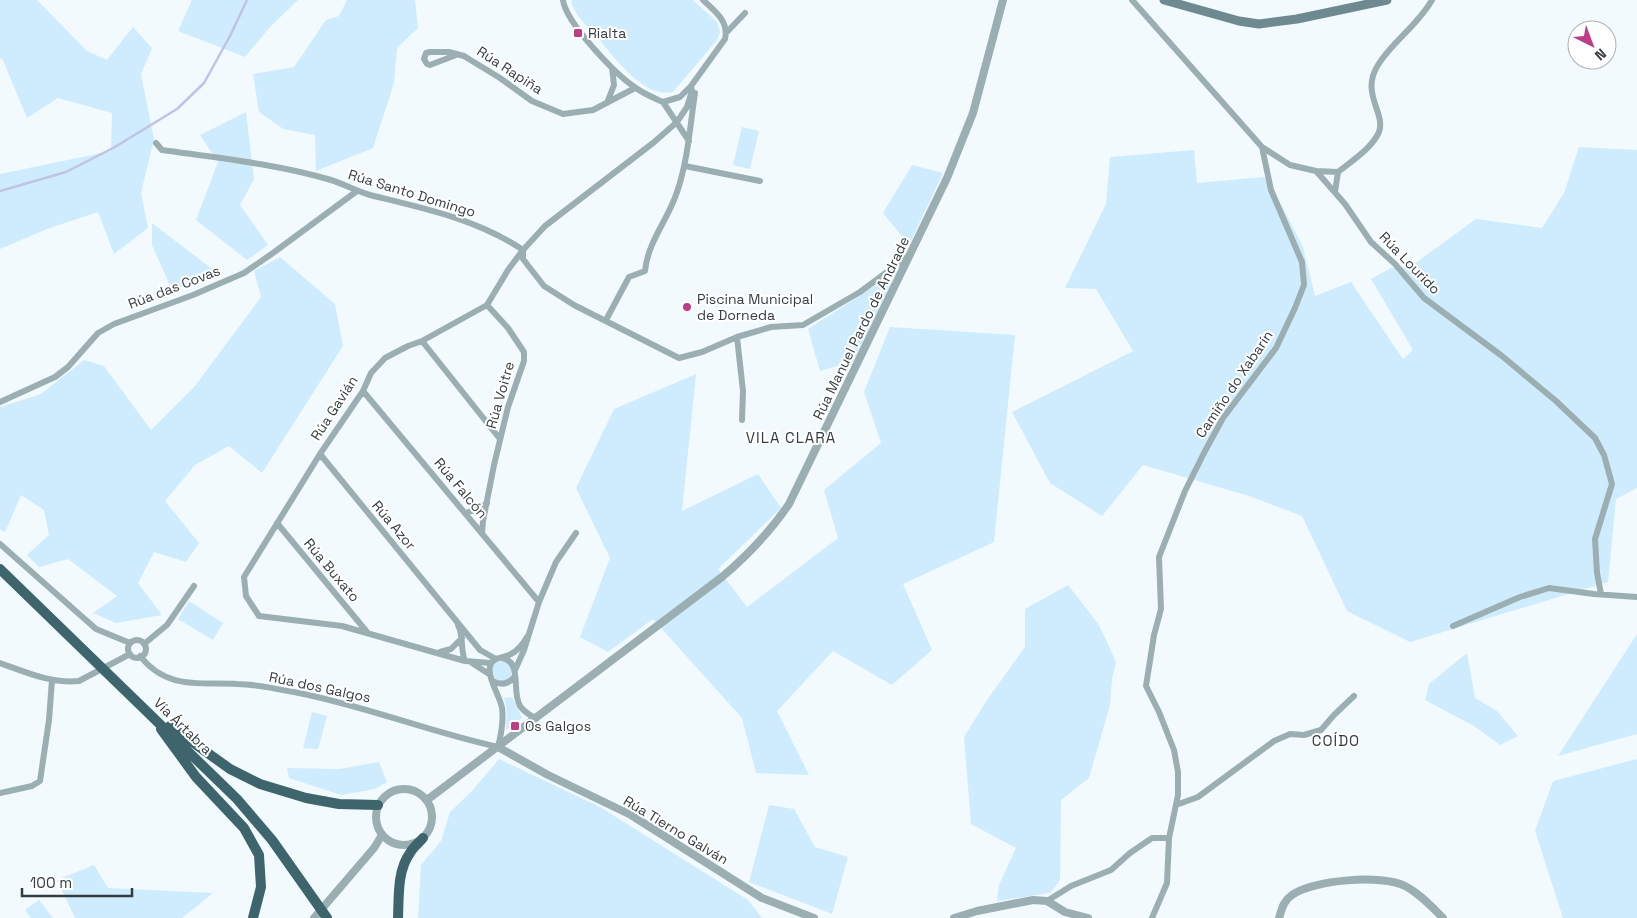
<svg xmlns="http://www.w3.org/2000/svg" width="1637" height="918" viewBox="0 0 1637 918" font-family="'Space Grotesk',sans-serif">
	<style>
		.green { fill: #ceecfe }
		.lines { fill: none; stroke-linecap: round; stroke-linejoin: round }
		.stream { stroke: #c0c3e6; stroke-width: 2.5 }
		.minor { stroke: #9baeb2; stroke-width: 6 }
		.tertiary { stroke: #9baeb2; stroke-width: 8 }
		.secondary { stroke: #6e8a90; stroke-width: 9 }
		.trunk { stroke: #3e656c; stroke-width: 10 }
		.poi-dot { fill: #be3d87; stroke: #fff; stroke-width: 2 }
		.labels { text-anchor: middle; stroke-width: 4; stroke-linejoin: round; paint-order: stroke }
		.poi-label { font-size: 14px; fill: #353c41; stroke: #fff; text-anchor: start }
		.street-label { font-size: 14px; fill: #353c41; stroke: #fff }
		.neighbourhood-label { font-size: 15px; letter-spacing: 1px; fill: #353c41; stroke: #fff }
	</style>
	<rect width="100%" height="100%" fill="#f2fafe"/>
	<!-- green -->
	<path class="green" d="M 0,0 L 37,0 L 87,51 L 107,60 L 133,27 L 152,48 L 141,74 L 154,139 L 141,193 L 148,228 L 114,254 L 98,212 L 47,229 L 0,249 L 0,174 L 111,151 L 112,113 L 58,98 L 27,118 L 3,60 L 0,58 Z
		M 192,0 L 298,0 L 270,27 L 245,57 L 178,31 Z
		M 347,0 L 415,0 L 418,28 L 397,48 L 394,83 L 373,148 L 316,171 L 315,135 L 283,129 L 259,112 L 253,74 L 294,67 L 326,20 L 339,16 Z
		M 571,0 L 693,0 L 717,22 L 720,32 L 717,40 L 673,92 C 644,99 614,57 598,38 C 588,27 574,15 571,0 Z
		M 246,112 L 254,179 L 240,205 L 268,245 L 247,260 L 196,220 L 218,162 L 200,135 Z
		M 742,127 L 759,131 L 750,169 L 733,165 Z
		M 1579,147 L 1637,150 L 1637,488 L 1616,499 L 1608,582 L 1410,642 L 1347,611 L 1302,516 L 1249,496 L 1143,465 L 1102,516 L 1050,483 L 1012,412 L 1133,351 L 1096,289 L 1065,288 L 1106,204 L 1110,157 L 1194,150 L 1197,183 L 1264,177 L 1282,206 L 1303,247 L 1315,296 L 1351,282 L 1403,359 L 1413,350 L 1371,279 L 1391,268 L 1410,267 L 1476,219 L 1542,228 L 1564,193 Z
		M 912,165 L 943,173 L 909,245 L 883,213 Z
		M 152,223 L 216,272 L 197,281 L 172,290 L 152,245 Z
		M 280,257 L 335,304 L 343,346 L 262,473 L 229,446 L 195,465 L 165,501 L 199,543 L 186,562 L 154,552 L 138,583 L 162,615 L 116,623 L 93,613 L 117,596 L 68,559 L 39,567 L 27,555 L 49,535 L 44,510 L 21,495 L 5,532 L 0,529 L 0,407 L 41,394 L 84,360 L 104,366 L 151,430 L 195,386 L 261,297 L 254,271 Z
		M 881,282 L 893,283 L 854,361 L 820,371 L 808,329 Z
		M 890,327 L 1015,335 L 994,542 L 903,584 L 932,650 L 892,685 L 833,651 L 777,711 L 809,775 L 756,773 L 742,718 L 653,619 L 608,652 L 580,637 L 610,558 L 576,488 L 614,409 L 696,374 L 682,511 L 758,474 L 781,508 L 718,569 L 747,607 L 838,538 L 824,490 L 881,443 L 864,392 Z
		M 1068,585 L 1099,625 L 1116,662 L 1112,679 L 1110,705 L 1089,778 L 1061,800 L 1060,880 L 1050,893 L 997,901 L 999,885 L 1016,848 L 971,824 L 964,737 L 987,700 L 1025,647 L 1025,609 Z
		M 189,601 L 223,623 L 213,640 L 178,619 Z
		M 1637,634 L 1637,734 L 1558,756 Z
		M 1467,653 L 1475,698 L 1497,711 L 1518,736 L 1500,745 L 1474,726 L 1425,700 L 1429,684 Z
		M492 671a10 10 0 1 1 20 0a10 10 0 1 1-20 0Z
		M 512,697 L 522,718 L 506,730 L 507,712 L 504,698 Z
		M 312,712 L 327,716 L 318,749 L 303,748 Z
		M 499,759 L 600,807 L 748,900 L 762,918 L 418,918 L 421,865 L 441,841 L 450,812 L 472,791 Z
		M 1637,759 L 1637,918 L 1563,918 L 1535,831 L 1553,781 Z
		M 379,762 L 387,782 L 375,789 L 341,795 L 289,778 L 287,768 L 339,769 Z
		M 769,805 L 794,809 L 815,847 L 848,857 L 832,914 L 749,882 Z
		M 94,865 L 108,888 L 213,893 L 182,918 L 75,918 L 57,880 Z
		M 39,900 L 53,918 L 31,918 L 25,910 Z"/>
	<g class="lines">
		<!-- stream -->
		<path class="stream" d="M 0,191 L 66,172 L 115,147 L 177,109 L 204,83 L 230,36 L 247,0"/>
		<!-- minor -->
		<path class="minor" d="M 563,0 C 566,23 616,75 636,88 C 644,94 654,98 663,102 L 680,97 L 691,86 L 725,39 C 729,21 715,11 703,0
			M 1132,0 L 1262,147 L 1290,165 L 1316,171 L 1345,204 L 1371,242 L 1395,264 L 1424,298 L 1502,356 L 1556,401 L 1595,438 L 1604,455 L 1612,484 L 1595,539 L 1597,573 L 1601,594
			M 727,32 L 745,13
			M 430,52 L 449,52 L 464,56 L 500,78 L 532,101 L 563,114 L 593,110 L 635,88
			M 430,52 L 426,53 L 424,59 L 427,64 L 430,65 L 456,55
			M 663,102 L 689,141
			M 607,103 L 614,85 L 612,68
			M 156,143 L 162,150 C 219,158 276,164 331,180 C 344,184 356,191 370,195 C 423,208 477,219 523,250 L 523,259 L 544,286 L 574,305 L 679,358 L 702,352 L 737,337 L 771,327 L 803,325 L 860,292 L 910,255
			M 685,166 L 760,181
			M 1316,171 L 1338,172 L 1335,192
			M 1338,172 C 1352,161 1372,148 1379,132 C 1386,113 1360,93 1378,65 C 1393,41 1418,25 1432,0
			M 606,320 L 629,277 L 645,271 C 648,241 668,220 677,192 C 688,160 690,126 695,93
			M 737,337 L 743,391 L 742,420
			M 422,341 L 500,439
			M 363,391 L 539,602
			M 0,402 L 55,377 L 68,367 L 98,333 L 114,324 L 193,295 L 244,273 L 273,253 L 357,191
			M 320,454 L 480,650 L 496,659
			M 466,513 L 480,508 L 487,503
			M 277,523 L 367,632
			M 482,533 L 483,521 L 494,465 L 508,407 L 524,361 L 524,352 L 508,328 L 487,305
			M 0,544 L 96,629 L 130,643
			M 458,625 C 464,636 460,649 465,661
			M 1453,626 L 1520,597 L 1549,588 L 1594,594 L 1637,597
			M128 649a9 9 0 1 1 18 0a9 9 0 1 1-18 0Z
			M 144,644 L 167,625 L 194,586
			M 440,652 L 451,649 L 462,638
			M 140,656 C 167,690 199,682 237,684 C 256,684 275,689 294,692 C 363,705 429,732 498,747 C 501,735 504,721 502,708 C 500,696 485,674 491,664 C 495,656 505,658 511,654 C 519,650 523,644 527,637
			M 502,658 C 523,662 511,690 520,706 C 524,712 530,715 536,719
			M 0,663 C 25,672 52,684 79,681 L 130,654
			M 472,663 L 489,674
			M 491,663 L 465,661 L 342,626 L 259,616 L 246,596 L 244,577 L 320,454 L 363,391 L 371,373 L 385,358 L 408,346 L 422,341 L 487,305 L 508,270 L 523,250 L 545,226 L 653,143 L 677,122 L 687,107 L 692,91 L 691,86
			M 515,670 L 524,650 L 539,602 L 556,562 L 576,533
			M 493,681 C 502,686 509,684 515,676
			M 0,793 L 32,786 L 40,781 L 49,720 L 52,680
			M 1176,805 L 1198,797 L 1274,741 L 1290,734 L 1304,735 L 1321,730 L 1334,715 L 1354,696
			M 1169,838 L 1178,795 L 1178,772 L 1174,750 L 1159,712 L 1146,686 L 1154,635 L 1161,609 L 1159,557 L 1185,491 L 1205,451 L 1223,418 L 1276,348 L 1295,308 L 1304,285 L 1302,262 L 1271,190 L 1262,147
			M 1047,901 L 1071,886 L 1111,870 L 1130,853 L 1152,838 L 1169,838 L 1167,883 L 1152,918"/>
		<!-- tertiary -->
		<path class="tertiary" d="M 498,747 L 548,775 L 631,815 L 762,898 L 814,918
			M376 817a28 28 0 1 1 56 0a28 28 0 1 1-56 0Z
			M 427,800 L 722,577 C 748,555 770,532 789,504 L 947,178 L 973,113 L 1003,0
			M 314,918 L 374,848 L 382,835
			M 954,918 L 977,911 L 1033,900 L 1047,901 L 1065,912 L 1088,918
			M 1279,918 C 1282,909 1283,901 1292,895 C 1312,880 1382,874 1405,886 C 1419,893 1432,907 1443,918"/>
		<!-- secondary -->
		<path class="secondary" d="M 1164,0 L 1239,21 L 1259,24 L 1297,19 L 1387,0"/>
		<!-- trunk -->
		<path class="trunk" d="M 0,569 L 237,799 L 272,840 L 327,918
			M 170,726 L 230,769 L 260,784 L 306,798 L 339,804 L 378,805
			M 161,729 L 196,777 L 244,828 L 259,855 L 261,887 L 253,918
			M 398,918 C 399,897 397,871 410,853 C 413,847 419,843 423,838"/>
	</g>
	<!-- markers -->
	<g class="poi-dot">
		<rect x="573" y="28" width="10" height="10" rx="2.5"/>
		<circle cx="687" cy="307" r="5"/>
		<rect x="510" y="721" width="10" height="10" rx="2.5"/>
	</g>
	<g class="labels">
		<!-- poi labels -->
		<g class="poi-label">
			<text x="588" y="38">Rialta</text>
			<text x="697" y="304">Piscina Municipal<tspan x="697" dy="16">de Dorneda</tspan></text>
			<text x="525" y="731">Os Galgos</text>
		</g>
		<!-- street labels -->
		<g class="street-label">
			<text transform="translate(510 70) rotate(33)" y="5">Rúa Rapiña</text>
			<text transform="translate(412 193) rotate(17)" y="5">Rúa Santo Domingo</text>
			<text transform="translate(1410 263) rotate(46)" y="5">Rúa Lourido</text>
			<text transform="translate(174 287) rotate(-21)" y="5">Rúa das Covas</text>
			<text transform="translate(861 328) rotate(-64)" y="5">Rúa Manuel Pardo de Andrade</text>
			<text transform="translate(1234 384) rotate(-56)" y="5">Camiño do Xabarín</text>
			<text transform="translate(500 395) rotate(-74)" y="5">Rúa Voitre</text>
			<text transform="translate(334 408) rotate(-57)" y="5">Rúa Gavián</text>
			<text transform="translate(461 488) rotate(50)" y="5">Rúa Falcón</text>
			<text transform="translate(394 525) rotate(50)" y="5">Rúa Azor</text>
			<text transform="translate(332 570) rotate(50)" y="5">Rúa Buxato</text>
			<text transform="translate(320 687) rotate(12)" y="5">Rúa dos Galgos</text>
			<text transform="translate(183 726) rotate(44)" y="5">Vía Ártabra</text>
			<text transform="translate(676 830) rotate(31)" y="5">Rúa Tierno Galván</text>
		</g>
		<!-- neighbourhood labels -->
		<g class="neighbourhood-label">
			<text x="791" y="443">VILA CLARA</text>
			<text x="1336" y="746">COÍDO</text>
		</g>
	</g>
	<!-- north arrow -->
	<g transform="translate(1592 45) rotate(138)"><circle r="24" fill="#ffffff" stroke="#aeb1b3"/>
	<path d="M0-4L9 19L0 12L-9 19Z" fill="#be3d87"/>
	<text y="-8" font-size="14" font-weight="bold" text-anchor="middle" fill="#353c41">N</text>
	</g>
	<!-- scale -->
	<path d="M22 888v8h110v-8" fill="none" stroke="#353c41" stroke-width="2.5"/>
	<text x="30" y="888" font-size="15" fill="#353c41" stroke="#ffffff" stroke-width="4" paint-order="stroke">100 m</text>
</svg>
